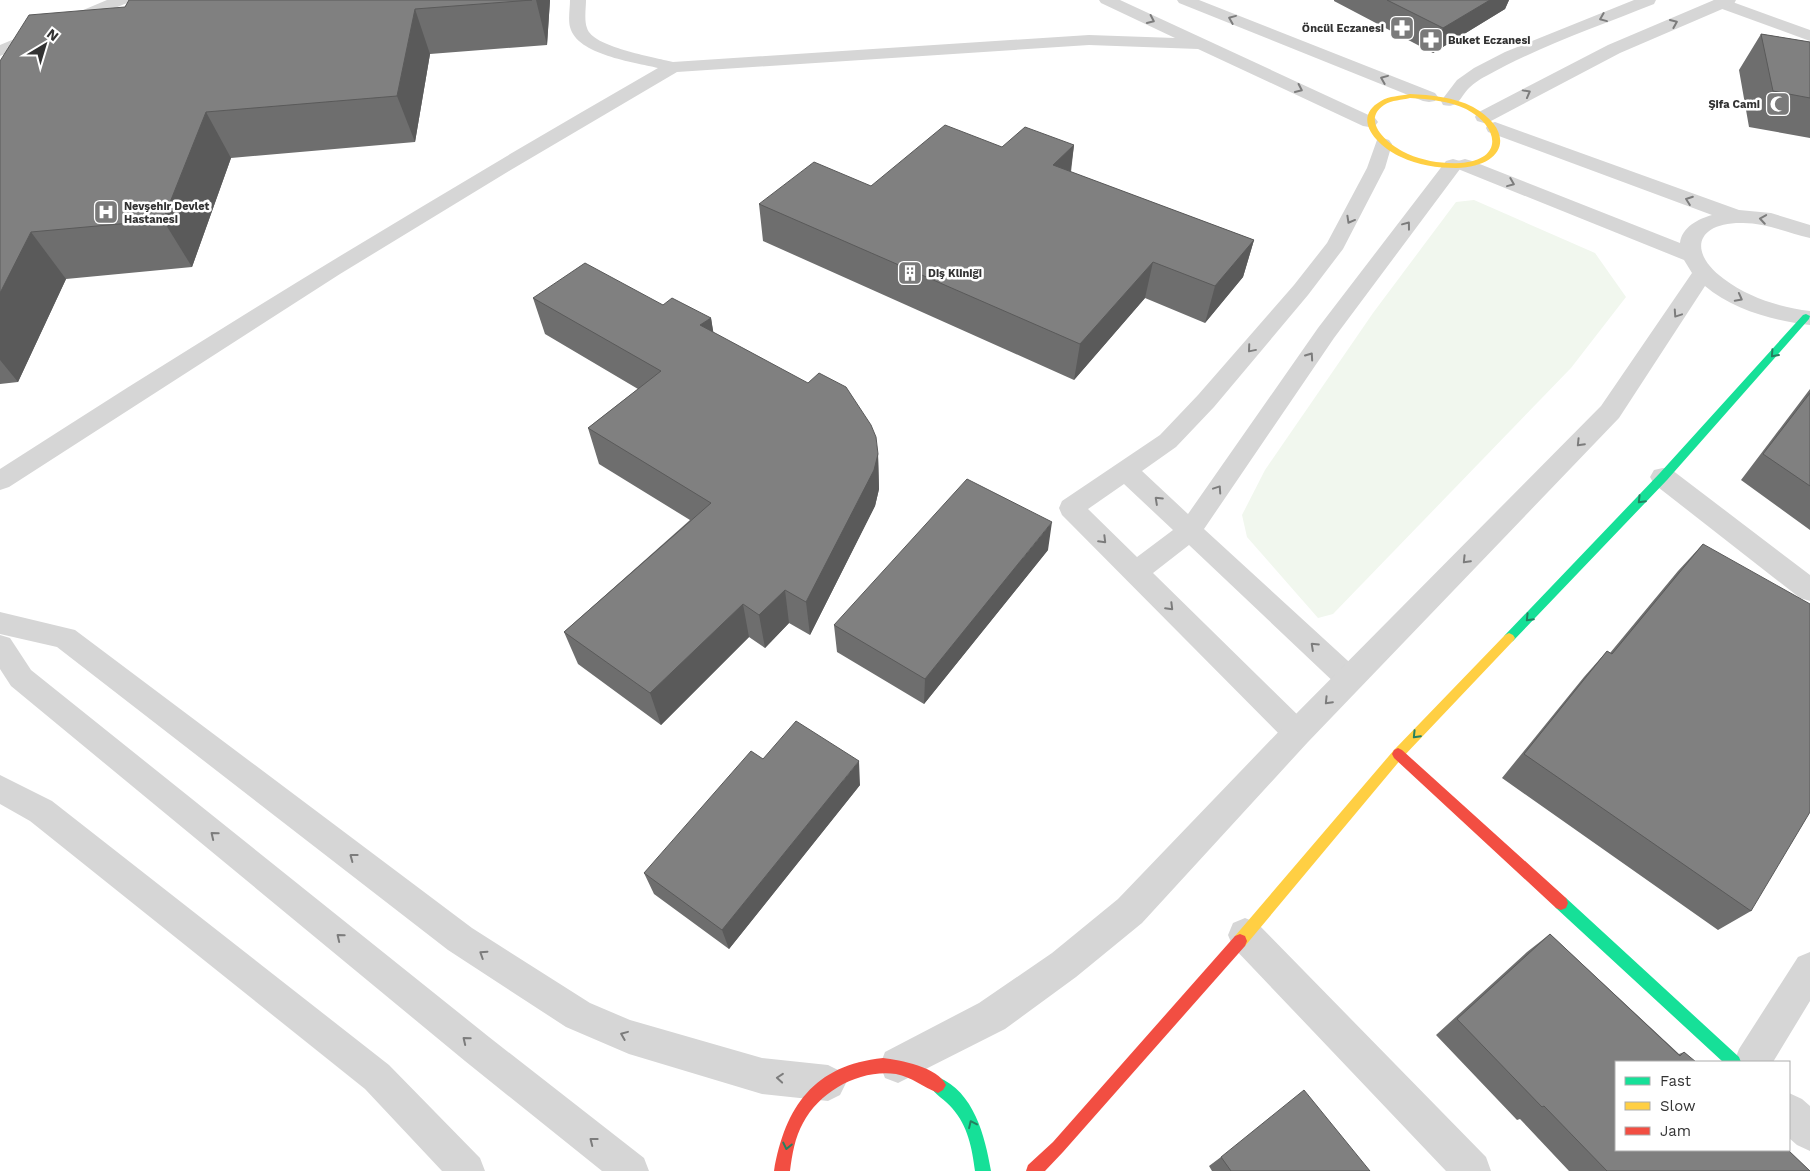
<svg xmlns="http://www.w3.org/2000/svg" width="1810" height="1171" viewBox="0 0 1810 1171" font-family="'Work Sans',sans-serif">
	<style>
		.green { fill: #f1f7ee }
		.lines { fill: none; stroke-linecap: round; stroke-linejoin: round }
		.lane { fill: #d6d6d6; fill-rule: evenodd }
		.street { fill: #d6d6d6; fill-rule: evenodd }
		.fast { fill: #16e098; fill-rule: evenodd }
		.slow { fill: #ffcf43; fill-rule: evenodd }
		.jam { fill: #f24e42; fill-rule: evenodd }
		.wall { fill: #6e6e6e }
		.shaded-wall { fill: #5a5a5a }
		.building { fill: #808080; stroke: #5a5a5a }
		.oneway { stroke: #7c7c7c }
		.oneway2 { stroke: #258060 }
		.labels { text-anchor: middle; stroke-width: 5; stroke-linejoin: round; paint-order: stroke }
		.far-poi-label { font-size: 11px; font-weight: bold; fill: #323232; stroke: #fff; text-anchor: start }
	</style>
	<rect width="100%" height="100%" fill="#fff"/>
	<!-- green -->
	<path class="green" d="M 1474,200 L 1595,253 L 1626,297 L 1571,368 L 1333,614 L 1318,618 L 1247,537 L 1242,515 L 1265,470 L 1373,313 L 1456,202 Z"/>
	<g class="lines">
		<!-- lane -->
		<path class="lane" d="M 107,0 L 129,0 L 127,3 L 0,56 L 0,45 Z
			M 570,0 L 586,0 C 586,8 584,20 587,28 C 592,47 654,57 673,62 L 1089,35 L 1175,38 L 1101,3 L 1099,0 L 1120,0 L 1375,118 L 1378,122 L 1375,126 L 1369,127 L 1363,126 L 1198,49 L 1089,45 L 677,72 L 509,171 L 340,274 L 9,487 L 0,490 L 0,469 C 216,330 435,196 658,68 C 634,62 577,55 570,27 C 568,19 570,8 570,0 Z
			M 1177,0 L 1199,0 L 1435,93 L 1438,97 L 1435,101 L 1429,102 L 1423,101 L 1179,3 Z
			M 1714,0 L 1727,0 L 1810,30 L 1810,41 L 1714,6 L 1712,3 Z
			M 1383,138 L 1389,140 L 1392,144 L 1385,168 L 1343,249 L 1308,295 L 1214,407 L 1176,447 L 1142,471 L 1188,514 L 1318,328 L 1446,161 L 1453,159 L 1460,161 L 1462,165 L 1460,169 L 1334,338 L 1204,529 L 1359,671 L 1363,679 L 1359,687 L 1349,691 L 1339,687 L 1189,545 L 1153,573 L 1307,724 L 1311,733 L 1307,742 L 1297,746 L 1287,742 L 1062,515 L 1059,508 L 1062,501 L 1160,435 L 1198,395 L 1294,285 L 1327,243 L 1367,168 L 1377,140 ZM 1124,484 L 1173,530 L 1137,557 L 1088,509 Z
			M 0,612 L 75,630 L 472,928 L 590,1003 L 630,1020 L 762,1058 L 828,1065 L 840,1071 L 846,1083 L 840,1095 L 828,1101 L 762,1094 L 629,1054 L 566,1027 L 448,950 L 57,647 L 0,634 Z
			M 0,635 L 10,638 L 31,670 L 489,1037 L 644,1158 L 649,1171 L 602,1171 L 465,1061 L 11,686 L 0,669 Z
			M 0,775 L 52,801 L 389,1065 L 480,1158 L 485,1171 L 442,1171 L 365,1089 L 30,821 L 0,804 Z"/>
		<!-- street -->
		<path class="street" d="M 1634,0 L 1656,0 L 1654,4 C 1599,26 1540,46 1488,75 C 1482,78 1474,83 1469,88 C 1460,97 1459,109 1443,105 L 1441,101 L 1457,80 L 1474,68 L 1505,52 Z
			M 1714,0 L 1736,0 L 1734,4 L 1620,53 L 1491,121 L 1484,123 L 1477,121 L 1475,117 L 1477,113 L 1608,45 Z
			M 1495,122 L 1739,210 L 1771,213 L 1810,225 L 1810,238 C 1787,233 1767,223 1743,223 C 1696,222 1687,252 1724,279 C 1749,298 1780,307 1810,311 L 1810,325 C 1775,321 1733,310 1705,286 L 1619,418 L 1308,742 L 1142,923 L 1076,977 L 1005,1029 L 898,1083 L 885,1078 L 880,1065 L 885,1052 L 979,1003 L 1052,953 L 1118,899 L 1286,724 L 1601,406 L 1692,273 L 1684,260 L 1458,169 L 1455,165 L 1458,161 L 1465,159 L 1472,161 L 1680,243 C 1682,227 1698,219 1712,215 L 1488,132 L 1486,128 L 1488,124 Z
			M 1663,468 L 1672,470 L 1810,575 L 1810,601 L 1800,598 L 1654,484 L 1650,477 L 1654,470 Z
			M 1245,918 L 1257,923 L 1486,1157 L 1491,1171 L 1446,1171 L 1233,947 L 1228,935 L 1233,923 Z
			M 1810,952 L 1810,1001 L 1773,1062 L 1734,1062 L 1739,1049 L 1798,957 Z
			M 1789,1093 L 1802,1099 L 1810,1106 L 1810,1151 L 1797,1145 L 1789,1138 Z"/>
		<!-- fast -->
		<path class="fast" d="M 1806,314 L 1810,316 L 1809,319 L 1667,480 L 1513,641 L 1509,643 L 1505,641 L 1503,638 L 1505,635 L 1659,474 L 1803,315 Z
			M 1561,896 L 1566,898 L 1739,1057 L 1741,1062 L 1723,1062 L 1556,908 L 1554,903 L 1556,898 Z
			M 938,1077 C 974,1092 985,1136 991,1171 L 975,1171 C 972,1148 968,1126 952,1108 C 946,1100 934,1095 930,1085 L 933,1080 Z"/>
		<!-- slow -->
		<path class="slow" d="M 1410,94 C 1431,95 1454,97 1473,107 C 1517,132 1505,167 1456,168 C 1438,168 1417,165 1401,157 C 1380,148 1349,119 1381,101 C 1389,96 1400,96 1410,94 ZM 1410,98 C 1429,99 1449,101 1466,109 C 1499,126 1505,160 1460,163 C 1443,164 1424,161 1408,154 C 1391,147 1359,122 1384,105 C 1392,100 1402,100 1410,98 Z
			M 1509,633 L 1513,635 L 1515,638 L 1513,641 L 1402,758 L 1245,946 L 1240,948 L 1235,946 L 1233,941 L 1235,936 L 1394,750 L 1505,635 Z"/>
		<!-- jam -->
		<path class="jam" d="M 1398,748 L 1402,750 L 1566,898 L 1568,903 L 1566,908 L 1561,910 L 1556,908 L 1394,758 L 1392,754 L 1394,750 Z
			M 1240,934 L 1245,936 L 1247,941 L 1245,946 L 1063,1152 L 1045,1171 L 1026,1171 L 1028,1165 L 1053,1142 L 1235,936 Z
			M 883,1058 C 900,1060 938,1067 946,1085 L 943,1090 L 938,1093 C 923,1087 912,1077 896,1074 C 860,1069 820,1091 803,1123 C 795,1137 792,1155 790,1171 L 774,1171 C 785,1107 814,1065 883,1058 Z"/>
	</g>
	<!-- wall -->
	<path class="wall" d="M 129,0 L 550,0 L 547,45 L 430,54 L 415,142 L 231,158 L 192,267 L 66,279 L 18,382 L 0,384 L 0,61 L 125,7 Z
		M 1334,0 L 1509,0 L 1505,9 L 1433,53 L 1334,1 Z
		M 1761,34 L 1810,42 L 1810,138 L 1749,127 L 1739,70 Z
		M 1074,145 L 1071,172 L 1254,240 L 1243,277 L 1205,323 L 1145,298 L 1074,380 L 763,241 L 759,204 L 871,186 L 1002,147 Z
		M 533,298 L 663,305 L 711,318 L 713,332 L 878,454 L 879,489 L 875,506 L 810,635 L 789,623 L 765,648 L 749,637 L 661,725 L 578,664 L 564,632 L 690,520 L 599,464 L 588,428 L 638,389 L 545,334 Z
		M 1810,389 L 1810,530 L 1741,480 Z
		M 1703,544 L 1751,911 L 1718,930 L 1502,778 L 1584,677 L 1607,651 L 1610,653 L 1678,571 Z
		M 1048,550 L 924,704 L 837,652 L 834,625 Z
		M 763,759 L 860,785 L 729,949 L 654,894 L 644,873 Z
		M 1550,934 L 1679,1054 L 1684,1052 L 1810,1171 L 1569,1171 L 1520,1119 L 1517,1120 L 1436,1035 L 1527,952 Z
		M 1221,1157 L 1370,1171 L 1212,1171 L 1209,1166 Z"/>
	<!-- shaded-wall -->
	<path class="shaded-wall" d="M 536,0 L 550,0 L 547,45 Z
		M 1490,0 L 1509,0 L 1505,9 L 1433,53 L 1443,28 Z
		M 415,9 L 430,54 L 415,142 L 397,96 Z
		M 206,112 L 231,158 L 192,267 L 163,220 Z
		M 1074,145 L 1069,181 L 1053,165 Z
		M 31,232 L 66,279 L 18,382 L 0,360 L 0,293 Z
		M 1254,240 L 1243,277 L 1205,323 L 1215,286 Z
		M 1153,262 L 1145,298 L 1074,380 L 1080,344 Z
		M 711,318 L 717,354 L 700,325 Z
		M 878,454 L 879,489 L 875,506 L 810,635 L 806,602 Z
		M 1052,522 L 1048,550 L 924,704 L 925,679 Z
		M 785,590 L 789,623 L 765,648 L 759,615 Z
		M 743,604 L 749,637 L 661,725 L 650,693 Z
		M 859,761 L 860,785 L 729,949 L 722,930 Z"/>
	<!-- building -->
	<path class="building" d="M 129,0 L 532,0 L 415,9 L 397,96 L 206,112 L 163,220 L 31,232 L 0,293 L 0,61 L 29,15 L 125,7 Z
		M 1387,0 L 1490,0 L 1443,28 Z
		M 1761,34 L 1810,42 L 1810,98 L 1773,91 Z
		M 945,125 L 1002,147 L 1025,127 L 1074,145 L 1053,165 L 1254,240 L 1215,286 L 1153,262 L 1080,344 L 759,204 L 814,162 L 871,186 Z
		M 585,263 L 663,305 L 672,298 L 711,318 L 700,325 L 808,383 L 819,373 L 846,387 L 871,425 L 876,437 L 878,454 L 874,470 L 806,602 L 785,590 L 759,615 L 743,604 L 650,693 L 564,632 L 711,503 L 588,428 L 661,371 L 533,298 Z
		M 1810,393 L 1810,486 L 1763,454 Z
		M 967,479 L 1052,522 L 925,679 L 834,625 Z
		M 1703,544 L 1810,604 L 1810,812 L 1751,911 L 1524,754 L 1607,651 L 1612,654 Z
		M 796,721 L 859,761 L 722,930 L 644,873 L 751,751 L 763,759 Z
		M 1550,934 L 1680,1056 L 1684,1052 L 1696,1062 L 1616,1062 L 1616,1150 L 1788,1150 L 1810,1171 L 1607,1171 L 1544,1106 L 1542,1107 L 1457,1019 Z
		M 1304,1090 L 1370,1171 L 1231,1171 L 1221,1157 Z"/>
	<!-- one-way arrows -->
	<defs><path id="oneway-chevron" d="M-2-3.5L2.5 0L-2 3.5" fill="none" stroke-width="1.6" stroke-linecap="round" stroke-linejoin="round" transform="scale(1.25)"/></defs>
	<g class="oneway">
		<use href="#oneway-chevron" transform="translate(1603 18) rotate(158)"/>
		<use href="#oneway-chevron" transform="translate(1232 19) rotate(-158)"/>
		<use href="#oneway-chevron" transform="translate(1151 20) rotate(25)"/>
		<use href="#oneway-chevron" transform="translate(1674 23) rotate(-23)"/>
		<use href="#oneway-chevron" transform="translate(1384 79) rotate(-158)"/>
		<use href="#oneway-chevron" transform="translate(1299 89) rotate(25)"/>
		<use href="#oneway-chevron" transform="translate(1527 93) rotate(-29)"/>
		<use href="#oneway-chevron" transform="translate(1511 183) rotate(22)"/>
		<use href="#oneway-chevron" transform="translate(1689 200) rotate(-160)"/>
		<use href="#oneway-chevron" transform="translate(1763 219) rotate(-171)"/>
		<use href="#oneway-chevron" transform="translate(1350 220) rotate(119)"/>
		<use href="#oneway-chevron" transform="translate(1407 225) rotate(-53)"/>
		<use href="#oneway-chevron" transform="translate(1739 298) rotate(28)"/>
		<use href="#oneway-chevron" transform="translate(1677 314) rotate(124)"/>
		<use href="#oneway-chevron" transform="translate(1251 349) rotate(130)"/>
		<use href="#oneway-chevron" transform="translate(1310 356) rotate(-55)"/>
		<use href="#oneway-chevron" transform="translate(1580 443) rotate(134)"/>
		<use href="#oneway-chevron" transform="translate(1218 489) rotate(-56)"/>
		<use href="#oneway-chevron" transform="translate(1158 500) rotate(-137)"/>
		<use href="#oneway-chevron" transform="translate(1103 540) rotate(45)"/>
		<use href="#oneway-chevron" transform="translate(1466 560) rotate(134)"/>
		<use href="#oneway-chevron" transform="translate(1170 607) rotate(45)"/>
		<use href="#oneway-chevron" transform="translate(1314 646) rotate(-137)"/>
		<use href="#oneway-chevron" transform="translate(1328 701) rotate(134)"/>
		<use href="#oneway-chevron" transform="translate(214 835) rotate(-141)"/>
		<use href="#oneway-chevron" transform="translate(353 857) rotate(-143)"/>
		<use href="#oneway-chevron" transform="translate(340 937) rotate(-141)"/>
		<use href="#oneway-chevron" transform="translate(483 954) rotate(-147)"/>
		<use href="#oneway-chevron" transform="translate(624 1035) rotate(-158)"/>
		<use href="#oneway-chevron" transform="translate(466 1040) rotate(-141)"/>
		<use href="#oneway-chevron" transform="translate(780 1078) rotate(-175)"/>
		<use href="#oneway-chevron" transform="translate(593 1141) rotate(-142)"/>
	</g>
	<g class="oneway2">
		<use href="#oneway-chevron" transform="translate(1774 354) rotate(132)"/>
		<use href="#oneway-chevron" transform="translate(1641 500) rotate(134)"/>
		<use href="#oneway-chevron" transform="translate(1529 618) rotate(134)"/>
		<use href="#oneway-chevron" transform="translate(1416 735) rotate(134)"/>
		<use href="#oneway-chevron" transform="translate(972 1124) rotate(-115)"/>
		<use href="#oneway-chevron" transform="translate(787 1146) rotate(102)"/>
	</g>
	<!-- icons -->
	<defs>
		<symbol id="pharmacy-square" viewBox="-11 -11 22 22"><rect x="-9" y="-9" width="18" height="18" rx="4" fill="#7a7a7a" stroke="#fff"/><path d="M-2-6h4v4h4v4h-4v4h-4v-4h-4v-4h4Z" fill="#fff"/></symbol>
		<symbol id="mosque-square" viewBox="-11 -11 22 22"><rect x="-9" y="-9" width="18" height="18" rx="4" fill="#7a7a7a" stroke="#fff"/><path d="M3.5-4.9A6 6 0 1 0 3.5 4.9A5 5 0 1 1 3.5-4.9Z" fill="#fff"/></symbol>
		<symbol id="hospital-square" viewBox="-11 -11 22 22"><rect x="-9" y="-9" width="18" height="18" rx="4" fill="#7a7a7a" stroke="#fff"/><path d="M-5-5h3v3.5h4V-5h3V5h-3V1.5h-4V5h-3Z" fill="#fff"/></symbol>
		<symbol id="building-square" viewBox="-11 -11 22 22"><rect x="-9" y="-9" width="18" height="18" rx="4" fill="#7a7a7a" stroke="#fff"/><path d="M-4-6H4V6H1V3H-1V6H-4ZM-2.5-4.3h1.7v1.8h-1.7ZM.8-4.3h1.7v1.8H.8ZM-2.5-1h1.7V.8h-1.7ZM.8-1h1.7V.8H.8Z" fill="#fff"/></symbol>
	</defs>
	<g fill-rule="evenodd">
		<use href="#pharmacy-square" x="1388" y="14" width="28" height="28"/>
		<use href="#pharmacy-square" x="1417" y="26" width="28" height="28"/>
		<use href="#mosque-square" x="1764" y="90" width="28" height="28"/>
		<use href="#hospital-square" x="92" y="198" width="28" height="28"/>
		<use href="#building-square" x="896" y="259" width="28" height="28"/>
	</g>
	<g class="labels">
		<!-- far-poi labels -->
		<g class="far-poi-label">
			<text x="1384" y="32" text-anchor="end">Öncül Eczanesi</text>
			<text x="1448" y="44">Buket Eczanesi</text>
			<text x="1760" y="108" text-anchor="end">Şifa Cami</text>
			<text x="124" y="210">Nevşehir Devlet<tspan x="124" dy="13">Hastanesi</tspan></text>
			<text x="928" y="277">Diş Kliniği</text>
		</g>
	</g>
	<!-- legend -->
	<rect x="1615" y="1061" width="175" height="90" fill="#ffffff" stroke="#adadad"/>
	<rect x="1625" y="1077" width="25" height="8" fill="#16e098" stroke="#adadad"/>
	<text x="1660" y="1086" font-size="15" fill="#323232">Fast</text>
	<rect x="1625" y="1102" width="25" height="8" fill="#ffcf43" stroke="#adadad"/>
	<text x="1660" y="1111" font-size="15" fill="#323232">Slow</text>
	<rect x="1625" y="1127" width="25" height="8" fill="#f24e42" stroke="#adadad"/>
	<text x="1660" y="1136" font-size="15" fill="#323232">Jam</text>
	<!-- north arrow -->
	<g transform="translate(45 45) rotate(38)" stroke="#ffffff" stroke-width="4" paint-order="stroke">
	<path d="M0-4L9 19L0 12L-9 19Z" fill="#323232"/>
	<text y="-8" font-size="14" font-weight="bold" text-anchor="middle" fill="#323232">N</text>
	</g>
</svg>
